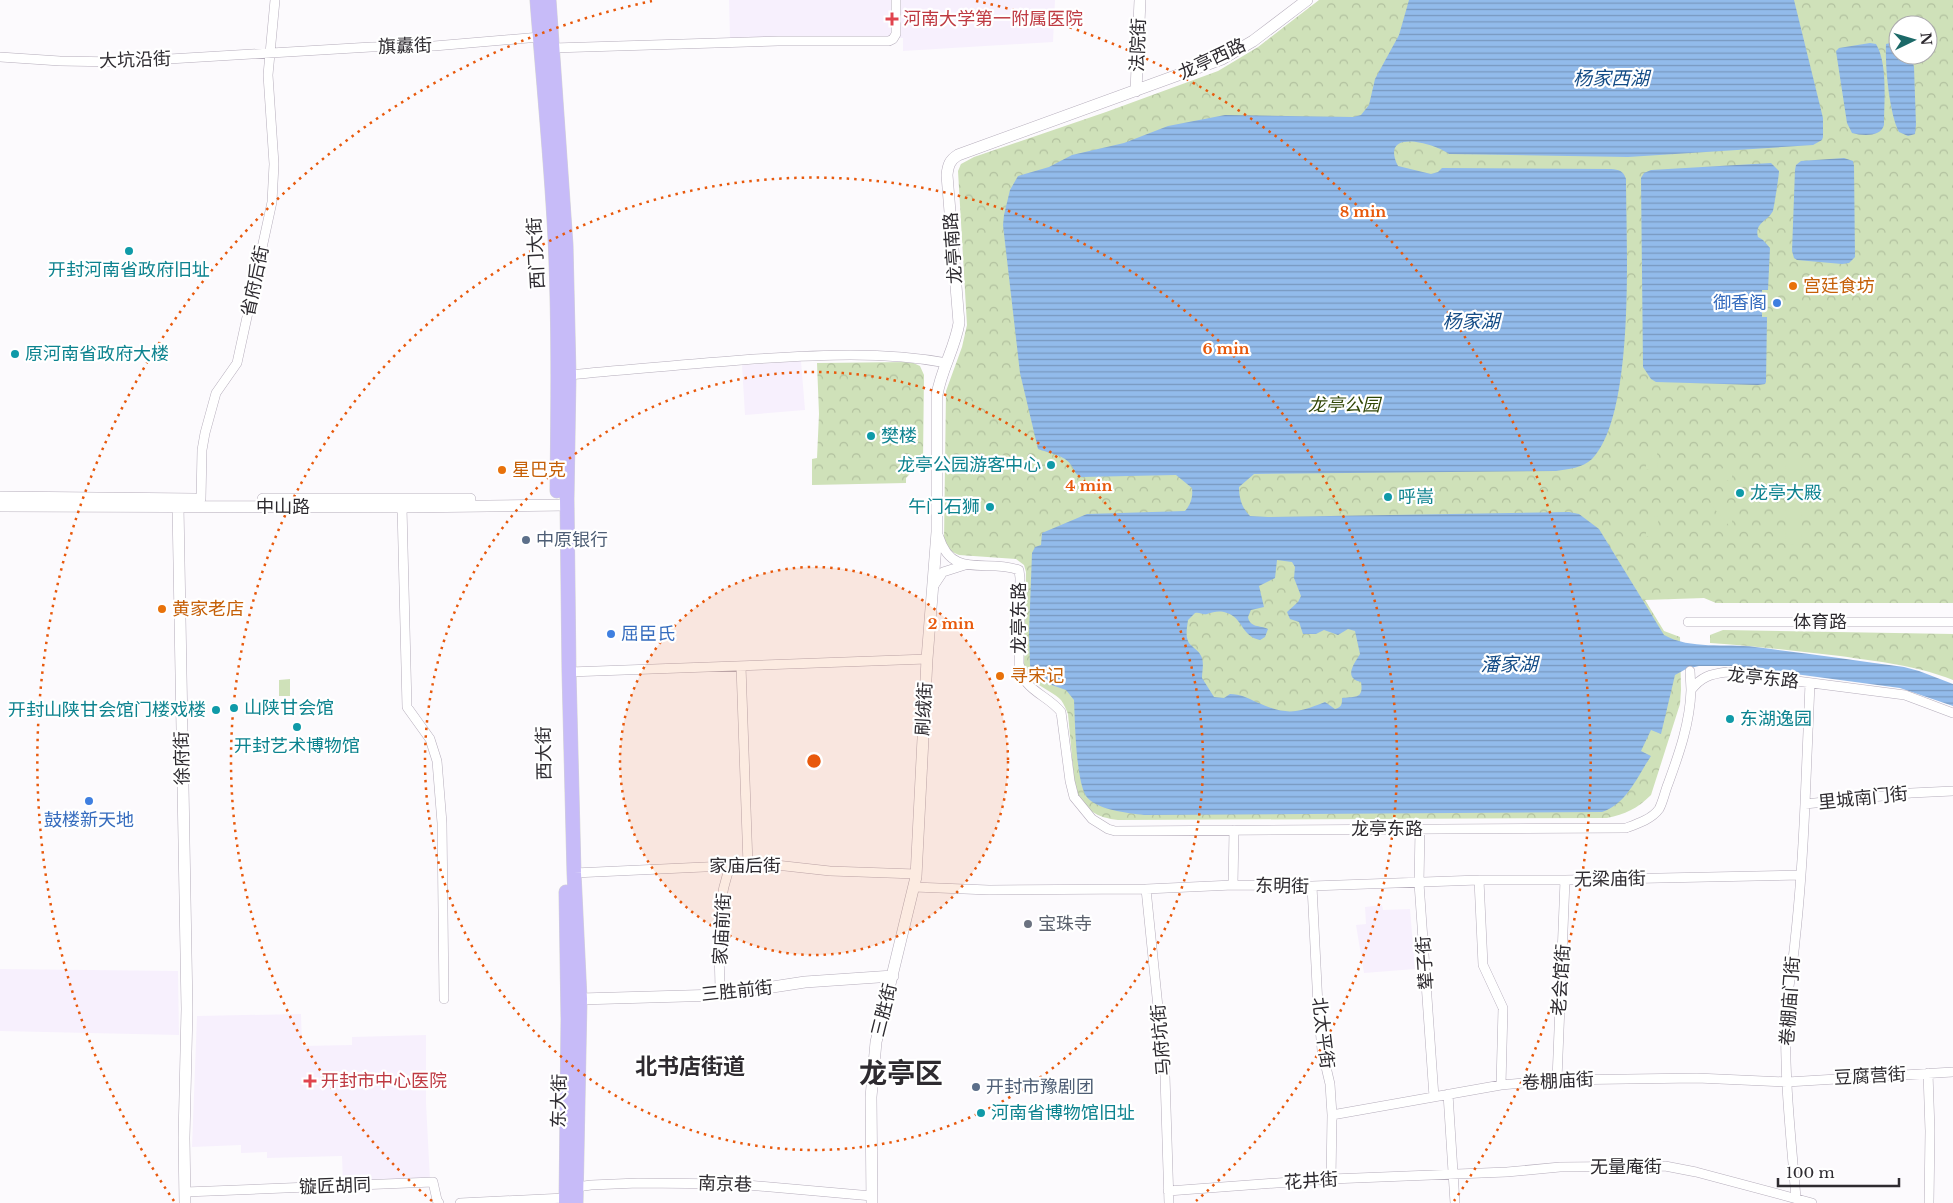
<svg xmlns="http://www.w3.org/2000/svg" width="1953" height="1203" viewBox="0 0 1953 1203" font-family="'Libre Baskerville','Noto Sans SC',serif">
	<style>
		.built { fill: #f7f0fd }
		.forest { fill: url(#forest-crowns); fill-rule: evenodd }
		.garden { fill: #cfe1b9 }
		.water { fill: url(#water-rules); fill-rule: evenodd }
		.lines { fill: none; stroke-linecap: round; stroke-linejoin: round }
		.street-casing { stroke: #b5adbb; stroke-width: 10 }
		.secondary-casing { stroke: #b5adbb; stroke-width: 12 }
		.primary-casing { stroke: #d5d5d6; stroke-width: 15 }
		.street { stroke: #fff; stroke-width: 9 }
		.secondary { stroke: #fff; stroke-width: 11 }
		.primary { stroke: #c7bbf8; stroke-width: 14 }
		.ring { fill: none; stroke: #e8590c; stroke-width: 2.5; stroke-dasharray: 2.5 5 }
		.health-dot { fill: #e0444e; stroke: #fff; stroke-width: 2 }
		.culture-dot { fill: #0f9aa8; stroke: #fff; stroke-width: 2 }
		.food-dot { fill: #e8710a; stroke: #fff; stroke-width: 2 }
		.shop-dot { fill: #3f7fe0; stroke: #fff; stroke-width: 2 }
		.service-dot { fill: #5c6f8a; stroke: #fff; stroke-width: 2 }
		.worship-dot { fill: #6b7280; stroke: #fff; stroke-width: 2 }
		.labels { text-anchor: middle; stroke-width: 4.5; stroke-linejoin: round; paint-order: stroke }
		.health-label { font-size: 18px; fill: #be3a42; stroke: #fff; text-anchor: start }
		.street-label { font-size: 18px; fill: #2e2b30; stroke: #fff }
		.culture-label { font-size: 18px; fill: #0d838f; stroke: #fff; text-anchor: start }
		.food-label { font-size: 18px; fill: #c56008; stroke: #fff; text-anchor: start }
		.shop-label { font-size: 18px; fill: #366cbe; stroke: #fff; text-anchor: end }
		.park-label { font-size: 18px; font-style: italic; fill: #314606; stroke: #fff }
		.service-label { font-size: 18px; fill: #4e5e75; stroke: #fff; text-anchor: start }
		.worship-label { font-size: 18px; fill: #5b616d; stroke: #fff; text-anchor: start }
		.water-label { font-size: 19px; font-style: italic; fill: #144c86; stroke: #fff }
		.district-label { font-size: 22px; font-weight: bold; fill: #2e2b30; stroke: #fff }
		.town-label { font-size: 28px; font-weight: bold; fill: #2e2b30; stroke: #fff }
		.centre { fill: #e8590c; stroke: #fff; stroke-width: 2.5 }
		.ring-label { font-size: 15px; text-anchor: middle; font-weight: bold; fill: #e8590c; stroke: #fff; stroke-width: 4.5; stroke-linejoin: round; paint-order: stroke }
	</style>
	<defs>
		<pattern id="forest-crowns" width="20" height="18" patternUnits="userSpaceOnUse" patternTransform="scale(1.25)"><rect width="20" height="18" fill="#cfe1b9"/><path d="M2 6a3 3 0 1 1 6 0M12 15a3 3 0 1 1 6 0" fill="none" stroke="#b2c19f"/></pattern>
		<pattern id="water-rules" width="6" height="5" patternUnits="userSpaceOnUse" patternTransform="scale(1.25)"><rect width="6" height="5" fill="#92bbeb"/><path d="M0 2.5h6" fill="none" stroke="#7898bf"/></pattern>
	</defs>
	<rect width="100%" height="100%" fill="#fcfafd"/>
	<!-- built -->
	<path class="built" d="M 729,0 L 1055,0 L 1053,42 L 903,51 L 903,38 L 730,38 Z
		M 801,361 L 805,410 L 745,415 L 742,365 Z
		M 1382,905 L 1383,910 L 1410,909 L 1415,969 L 1364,973 L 1356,925 L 1366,924 L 1365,907 Z
		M 0,969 L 178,971 L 179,1035 L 0,1031 Z
		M 301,1014 L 302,1046 L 352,1045 L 352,1037 L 426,1035 L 426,1103 L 430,1180 L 343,1183 L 342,1156 L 267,1158 L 267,1152 L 241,1153 L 241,1145 L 192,1147 L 197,1016 Z"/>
	<!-- forest -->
	<path class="forest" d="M 1319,0 L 1953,0 L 1953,603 L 1716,603 L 1704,598 L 1645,600 L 1664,631 L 1680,637 L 1681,690 L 1680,704 L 1651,795 C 1637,809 1625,814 1607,818 L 1118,820 C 1098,818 1082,809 1075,790 L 1068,714 C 1066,709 1064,704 1061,700 C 1049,688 1028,684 1024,666 L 1026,572 L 1024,565 L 1016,559 L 959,555 C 951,552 947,548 944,541 L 946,391 L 962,347 L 967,325 L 958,171 L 961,164 L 974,157 L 1106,112 L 1218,71 L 1258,47 ZM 1898,25 L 1928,25 L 1928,55 L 1898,55 Z
		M 911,362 L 920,366 L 924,375 L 923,460 L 906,478 L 906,483 L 812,485 L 812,459 L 817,458 L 819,414 L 817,363 Z
		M 1723,630 L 1953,634 L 1953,680 C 1915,665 1881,662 1840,656 C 1797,651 1754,646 1710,643 L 1710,635 Z"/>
	<!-- garden -->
	<path class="garden" d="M 1646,450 L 1657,450 L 1658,469 L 1646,469 Z
		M 1732,459 L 1732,480 L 1711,480 Z
		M 1785,463 L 1801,463 L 1802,544 L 1786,545 Z
		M 1712,506 L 1732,506 L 1732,529 Z
		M 1658,516 L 1658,536 L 1646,536 L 1646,517 Z
		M 290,679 L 290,696 L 279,696 L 279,680 Z"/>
	<!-- water -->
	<path class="water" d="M 1409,0 L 1794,0 L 1823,118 L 1823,137 L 1822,140 L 1813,145 L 1628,157 L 1449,154 C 1434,143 1379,128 1398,166 L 1431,174 L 1438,172 L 1442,168 L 1611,169 C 1619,170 1623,170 1626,179 C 1626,242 1636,414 1592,459 C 1582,468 1569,469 1556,471 L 1254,474 L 1239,487 C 1239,498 1242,508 1250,516 L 1268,517 L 1569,512 L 1579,514 L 1599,529 L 1664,635 C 1691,650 1725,643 1755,647 C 1804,653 1854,660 1904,667 L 1919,671 L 1953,684 L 1953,706 L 1900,688 L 1735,666 L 1699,666 L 1686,669 L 1675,675 L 1661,734 L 1651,730 L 1641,751 L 1651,756 C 1638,775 1627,804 1602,812 L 1144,815 C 1128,813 1096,810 1086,796 C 1076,780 1075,721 1074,700 L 1066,690 L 1043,682 L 1032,671 L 1030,665 L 1029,633 L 1032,553 L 1035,547 L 1041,545 L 1042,533 L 1087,514 L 1185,511 C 1191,504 1193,497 1192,488 L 1176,475 L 1081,477 C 1074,474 1075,470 1071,465 C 1065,455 1048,453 1038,449 L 1020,373 L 1003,225 L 1004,215 L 1010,190 L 1018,176 L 1049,167 L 1072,155 L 1124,143 L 1168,126 L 1225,115 L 1353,117 L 1361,115 L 1369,105 L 1375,79 L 1399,35 ZM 1277,560 L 1292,562 L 1295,567 L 1294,578 L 1301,596 L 1298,602 L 1287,612 L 1290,619 L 1299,622 L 1303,634 L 1316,634 L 1324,630 L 1338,635 L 1348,629 L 1355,631 L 1360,654 C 1354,664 1343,678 1361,682 C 1364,700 1354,696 1342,698 C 1342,704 1342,707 1335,709 L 1325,702 C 1295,714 1286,715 1256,702 C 1248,698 1240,694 1230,694 L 1224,698 L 1214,697 L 1202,678 C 1202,671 1204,665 1202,658 C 1200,652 1196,650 1192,646 C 1184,640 1187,628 1188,620 L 1195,613 C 1200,612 1202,615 1207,614 C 1214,612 1219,610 1227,613 C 1243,618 1241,636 1260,640 L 1265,637 L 1268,629 C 1260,625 1250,628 1248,617 L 1251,610 L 1264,607 L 1259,586 L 1275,578 Z
		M 1898,41 L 1898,55 L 1911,55 L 1914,67 L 1916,125 L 1915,134 L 1908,136 L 1899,132 C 1889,112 1885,66 1886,44 Z
		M 1870,43 L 1876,44 C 1888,64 1884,102 1884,125 C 1881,137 1863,136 1852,133 L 1847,123 L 1836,51 L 1839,48 Z
		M 1844,158 L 1853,161 L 1854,166 L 1855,257 L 1849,263 L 1842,264 L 1797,260 L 1794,258 L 1792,251 L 1795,170 L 1796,165 L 1801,161 Z
		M 1771,163 L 1779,171 C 1779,176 1774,208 1773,211 C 1767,222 1754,223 1758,237 L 1763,240 L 1770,248 L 1768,290 L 1762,290 L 1762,317 L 1767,317 L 1766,382 L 1765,384 L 1758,385 L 1656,382 L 1651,379 L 1643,367 L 1641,178 L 1644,173 L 1651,170 Z"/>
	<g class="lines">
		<defs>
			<path id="street" d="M 553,48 L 778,41 L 889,41 L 893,39 L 896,34 L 896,0
				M 0,57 L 60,61 L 119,62 L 371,47 L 434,46 L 540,37
				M 569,375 C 630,369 692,364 754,359 C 818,355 883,351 947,363
				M 201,499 L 202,450 L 205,433 L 216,393 L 237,363 L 272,202 L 274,164 L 268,75 L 275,0
				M 402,507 L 407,707 L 430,739 L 437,761 L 442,823 L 444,999
				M 939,537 C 952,580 987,558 1019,570 L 1020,578 L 1019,664 C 1021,670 1023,677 1027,683 C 1036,694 1052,700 1061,712 L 1070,781 L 1074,797 L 1092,819 L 1108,829 L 1115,831 L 1626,828 C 1637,824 1652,819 1659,809 C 1663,802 1665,791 1668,784 C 1679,754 1690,723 1691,690 C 1701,677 1710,674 1727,672 L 1905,695 L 1953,713
				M 933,587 L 943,572 L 965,565
				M 1688,622 L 1953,622
				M 741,666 L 748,865
				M 1690,671 L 1691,690
				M 569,672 L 927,659
				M 1810,683 L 1805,804 L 1911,793 L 1953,791
				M 1420,829 L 1419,883 L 1434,1097
				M 574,873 L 767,864 L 830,871 L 916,874
				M 1479,880 L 1483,965 L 1503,1008 L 1501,1085
				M 1233,885 L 1234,830
				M 1312,886 L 1318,1006 L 1322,1050 L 1330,1084 L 1332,1115 L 1331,1179
				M 914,887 L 989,890 L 1146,889 L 1233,885 L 1312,886 L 1479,880 L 1565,880 L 1801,875
				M 1146,889 L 1165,1076 L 1169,1203
				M 720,995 C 720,953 714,904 731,865
				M 1928,1073 L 1930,1131 L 1929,1203
				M 1557,1080 L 1565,880
				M 1448,1094 L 1455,1203
				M 1332,1115 L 1501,1085 L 1557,1080 L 1697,1078 L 1787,1082 L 1953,1072
				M 577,1187 L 591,1185 L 638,1183 L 736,1184 L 872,1196
				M 1168,1191 L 1331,1179 L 1507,1172 L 1560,1167 L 1665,1166 L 1696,1172 L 1812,1203
				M 185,1192 L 433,1182 L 437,1200 L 439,1203
				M 1796,1198 C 1791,1138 1784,1077 1786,1016 C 1787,991 1793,966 1795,941 C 1800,896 1803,850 1805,804
				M 460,1203 L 565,1198"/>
			<path id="secondary" d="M 1136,91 L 1140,0
				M 0,497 L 195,499
				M 263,499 L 470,499
				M 0,506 L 402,507 L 567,505
				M 178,506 L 187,1009 L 184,1138 L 185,1203
				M 580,999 L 720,995 L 805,982 L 893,976
				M 872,1203 L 871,1097 L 876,1042 L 916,877 L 927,659 L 937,532 L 937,395 C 941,370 955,348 959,323 L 947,175 C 948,165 950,160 958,155 L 1222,59 L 1253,41 L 1307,0"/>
			<path id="primary" d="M 537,0 C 543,79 551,158 555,238 C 559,322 558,407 557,491
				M 549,0 L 566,245 L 569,375 L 567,499 L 569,672 L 574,873 L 580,999 L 576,1203
				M 566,1203 L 568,1019 L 566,892"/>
		</defs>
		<!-- street casing -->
		<use href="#street" class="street-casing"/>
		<!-- secondary casing -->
		<use href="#secondary" class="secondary-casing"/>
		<!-- primary casing -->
		<use href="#primary" class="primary-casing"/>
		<!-- street -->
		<use href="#street" class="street"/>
		<!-- secondary -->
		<use href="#secondary" class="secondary"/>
		<!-- primary -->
		<use href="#primary" class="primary"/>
	</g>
	<!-- distance rings -->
	<circle cx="814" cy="761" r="194" fill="#e8590c" fill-opacity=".12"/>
	<g class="ring">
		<circle cx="814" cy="761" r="194"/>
		<circle cx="814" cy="761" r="389"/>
		<path d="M432 1201A583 583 0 1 1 1196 1201"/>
		<path d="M174 1201A777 777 0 0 1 652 1M976 1A777 777 0 0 1 1454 1201"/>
	</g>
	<!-- markers -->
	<g class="health-dot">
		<path d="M889.5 11.5h5v5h5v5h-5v5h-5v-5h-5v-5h5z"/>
		<path d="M307.5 1073.5h5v5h5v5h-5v5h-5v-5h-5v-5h5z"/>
	</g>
	<g class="culture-dot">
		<circle cx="129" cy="251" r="5"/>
		<circle cx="15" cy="354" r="5"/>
		<circle cx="871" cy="436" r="5"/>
		<circle cx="1051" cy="465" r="5"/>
		<circle cx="1740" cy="493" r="5"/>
		<circle cx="1388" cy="497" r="5"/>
		<circle cx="990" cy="507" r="5"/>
		<circle cx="234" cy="708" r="5"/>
		<circle cx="216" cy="710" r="5"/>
		<circle cx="1730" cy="719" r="5"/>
		<circle cx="297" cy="727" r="5"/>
		<circle cx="981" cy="1113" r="5"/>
	</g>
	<g class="food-dot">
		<circle cx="1793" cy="286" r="5"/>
		<circle cx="502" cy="470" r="5"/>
		<circle cx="162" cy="609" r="5"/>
		<circle cx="1000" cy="676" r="5"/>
	</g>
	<g class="shop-dot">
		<circle cx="1777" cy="303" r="5"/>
		<circle cx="611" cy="634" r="5"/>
		<circle cx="89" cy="801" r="5"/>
	</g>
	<g class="service-dot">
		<circle cx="526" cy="540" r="5"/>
		<circle cx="976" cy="1087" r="5"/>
	</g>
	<circle class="worship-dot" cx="1028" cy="924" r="5"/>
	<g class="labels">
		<!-- health labels -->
		<g class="health-label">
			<text x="903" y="25">河南大学第一附属医院</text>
			<text x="321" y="1087">开封市中心医院</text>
		</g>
		<!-- street labels -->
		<g class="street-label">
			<text transform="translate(1138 45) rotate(-88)" y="6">法院街</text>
			<text transform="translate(405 46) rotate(-2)" y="6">旗纛街</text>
			<text transform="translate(1212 59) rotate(-25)" y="6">龙亭西路</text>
			<text transform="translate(135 60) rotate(-2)" y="6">大坑沿街</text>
			<text transform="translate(953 248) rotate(-94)" y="6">龙亭南路</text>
			<text transform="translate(536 253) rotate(-93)" y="6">西门大街</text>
			<text transform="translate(255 281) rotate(-78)" y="6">省府后街</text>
			<text x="283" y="513">中山路</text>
			<text transform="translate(1019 618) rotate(-90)" y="6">龙亭东路</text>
			<text x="1820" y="628">体育路</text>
			<text transform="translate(1763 678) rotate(6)" y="6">龙亭东路</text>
			<text transform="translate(924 709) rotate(-87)" y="6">刷绒街</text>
			<text transform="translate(544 753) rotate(-91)" y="6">西大街</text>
			<text transform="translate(182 758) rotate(-91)" y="6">徐府街</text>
			<text transform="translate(1863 798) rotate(-6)" y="6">里城南门街</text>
			<text x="1387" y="835">龙亭东路</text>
			<text x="745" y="872">家庙后街</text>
			<text transform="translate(1610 879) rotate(-1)" y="6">无梁庙街</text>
			<text transform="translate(1282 886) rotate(1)" y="6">东明街</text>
			<text transform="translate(722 929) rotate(-87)" y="6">家庙前街</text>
			<text transform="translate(1425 963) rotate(-94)" y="6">辇子街</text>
			<text transform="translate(1561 980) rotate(-86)" y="6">老会馆街</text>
			<text transform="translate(737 991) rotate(-6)" y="6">三胜前街</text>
			<text transform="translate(1790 1001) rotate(-86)" y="6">卷棚庙门街</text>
			<text transform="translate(884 1010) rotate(-76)" y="6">三胜街</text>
			<text transform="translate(1323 1033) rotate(83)" y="6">北太平街</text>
			<text transform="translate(1161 1040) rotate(-95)" y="6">马府坑街</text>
			<text transform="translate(1870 1076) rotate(-3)" y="6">豆腐营街</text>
			<text transform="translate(1558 1081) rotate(-3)" y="6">卷棚庙街</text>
			<text transform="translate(559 1101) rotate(-89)" y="6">东大街</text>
			<text x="1626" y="1173">无量庵街</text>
			<text transform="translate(1311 1181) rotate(-4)" y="6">花井街</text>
			<text transform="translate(725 1184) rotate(2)" y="6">南京巷</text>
			<text transform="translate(335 1186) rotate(-2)" y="6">镟匠胡同</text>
		</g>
		<!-- culture labels -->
		<g class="culture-label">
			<text x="129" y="276" text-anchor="middle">开封河南省政府旧址</text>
			<text x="25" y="360">原河南省政府大楼</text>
			<text x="881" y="442">樊楼</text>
			<text x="1041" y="471" text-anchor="end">龙亭公园游客中心</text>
			<text x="1750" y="499">龙亭大殿</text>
			<text x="1398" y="503">呼嵩</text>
			<text x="980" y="513" text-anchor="end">午门石狮</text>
			<text x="244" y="714">山陕甘会馆</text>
			<text x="206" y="716" text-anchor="end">开封山陕甘会馆门楼戏楼</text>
			<text x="1740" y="725">东湖逸园</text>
			<text x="297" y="752" text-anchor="middle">开封艺术博物馆</text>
			<text x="991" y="1119">河南省博物馆旧址</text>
		</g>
		<!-- food labels -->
		<g class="food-label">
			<text x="1803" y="292">宫廷食坊</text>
			<text x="512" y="476">星巴克</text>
			<text x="172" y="615">黄家老店</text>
			<text x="1010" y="682">寻宋记</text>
		</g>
		<!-- shop labels -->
		<g class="shop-label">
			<text x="1767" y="309">御香阁</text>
			<text x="621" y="640" text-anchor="start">屈臣氏</text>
			<text x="89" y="826" text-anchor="middle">鼓楼新天地</text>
		</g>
		<!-- park labels -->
		<g class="park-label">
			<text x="1344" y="411">龙亭公园</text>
		</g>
		<!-- service labels -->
		<g class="service-label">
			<text x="536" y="546">中原银行</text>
			<text x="986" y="1093">开封市豫剧团</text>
		</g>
		<!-- worship labels -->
		<g class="worship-label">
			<text x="1038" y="930">宝珠寺</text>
		</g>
		<!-- water labels -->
		<g class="water-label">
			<text x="1611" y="85">杨家西湖</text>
			<text x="1471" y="328">杨家湖</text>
			<text x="1509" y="671">潘家湖</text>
		</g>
		<!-- district labels -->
		<g class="district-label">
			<text x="690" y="1074">北书店街道</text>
		</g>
		<!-- town labels -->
		<g class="town-label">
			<text x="901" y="1083">龙亭区</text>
		</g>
	</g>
	<circle cx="814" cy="761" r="8" class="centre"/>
	<g class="ring-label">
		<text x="1363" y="217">8 min</text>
		<text x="1226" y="354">6 min</text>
		<text x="1089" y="491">4 min</text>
		<text x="951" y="629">2 min</text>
	</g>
	<!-- north arrow -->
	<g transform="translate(1913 40) rotate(85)"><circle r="24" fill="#ffffff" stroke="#abaaac"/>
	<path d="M0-4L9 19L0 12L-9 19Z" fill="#1c6968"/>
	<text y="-8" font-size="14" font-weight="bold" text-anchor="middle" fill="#2e2b30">N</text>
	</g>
	<!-- scale -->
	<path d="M1778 1178v8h121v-8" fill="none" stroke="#2e2b30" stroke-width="2.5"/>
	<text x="1786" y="1178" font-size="15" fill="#2e2b30" stroke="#ffffff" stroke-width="4" paint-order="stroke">100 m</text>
</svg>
